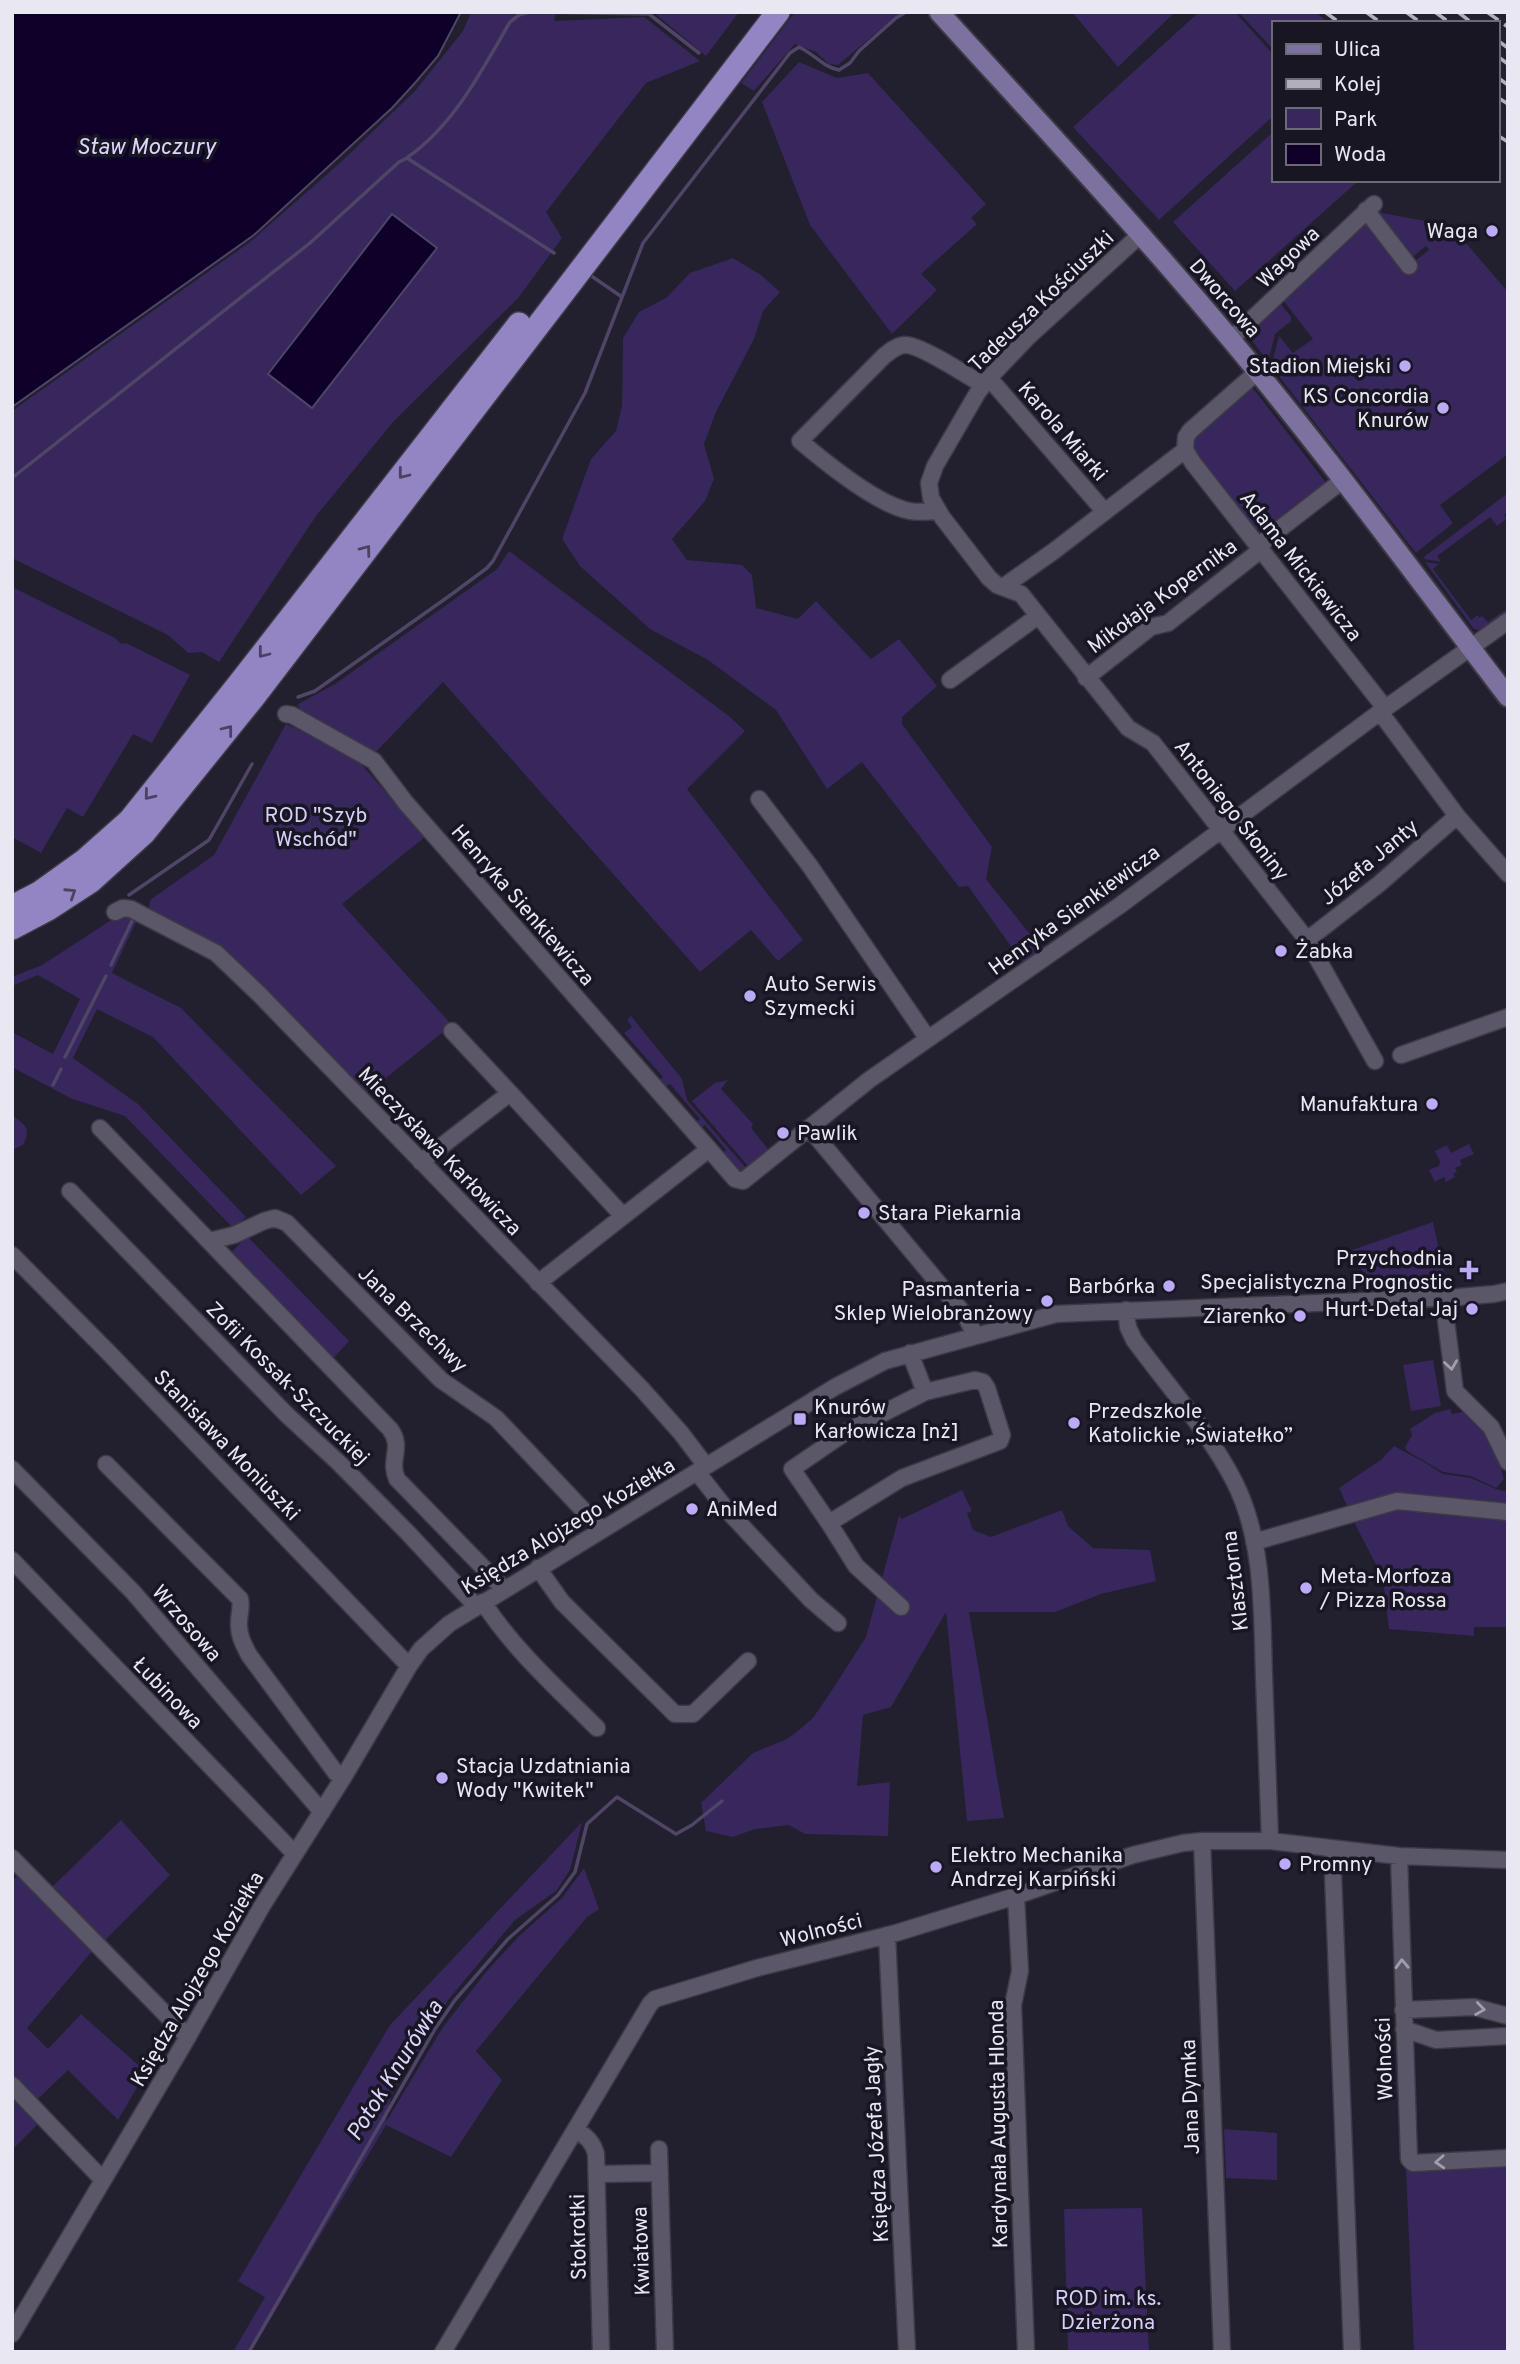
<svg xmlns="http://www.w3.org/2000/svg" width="1520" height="2364" viewBox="0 0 1520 2364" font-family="Overpass,sans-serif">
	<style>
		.green { fill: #37275c }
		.water { fill: #0f002a; stroke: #504566; stroke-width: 2 }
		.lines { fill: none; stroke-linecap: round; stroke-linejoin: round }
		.stream { stroke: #504566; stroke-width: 3.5 }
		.minor-casing { stroke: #3d3a46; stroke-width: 19 }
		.major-casing { stroke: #3d3a46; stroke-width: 23 }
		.highway-casing { stroke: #3d3a46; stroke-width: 26 }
		.minor { stroke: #5b5769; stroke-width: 16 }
		.major { stroke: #7d729f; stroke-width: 19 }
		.highway { stroke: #9384c3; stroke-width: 23 }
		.rail { stroke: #b1afba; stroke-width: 3.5; stroke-dasharray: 14 7; stroke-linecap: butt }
		.oneway { stroke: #4a4264 }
		.oneway2 { stroke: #a29fad }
		.poi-dot { fill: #bcaaf6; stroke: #191624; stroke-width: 2.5 }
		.labels { text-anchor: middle; stroke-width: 7; stroke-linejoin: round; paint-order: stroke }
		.poi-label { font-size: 21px; fill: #e9e7f1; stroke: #191624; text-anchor: start }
		.street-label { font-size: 21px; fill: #e9e7f1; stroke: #191624 }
		.park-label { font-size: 21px; fill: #d7cff8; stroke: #191624 }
		.water-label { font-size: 23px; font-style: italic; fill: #ded5fe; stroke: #191624 }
	</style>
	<rect width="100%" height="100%" fill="#221f2e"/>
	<!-- green -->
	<path class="green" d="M 471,12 L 556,12 L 554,21 L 644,17 L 700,61 L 646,83 L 546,212 L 562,238 L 519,297 L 394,421 L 316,516 L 219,662 L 202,652 L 188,653 L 168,635 L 12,558 L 12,411 L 250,242 L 342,161 L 415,91 L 463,31 Z
		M 653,12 L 739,12 L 706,56 Z
		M 795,12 L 901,12 L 838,65 L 829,64 L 816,52 L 795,44 L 754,91 L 741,83 Z
		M 1072,12 L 1174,12 L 1174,13 L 1118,67 Z
		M 1199,12 L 1235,12 L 1273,54 L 1273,116 L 1159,220 L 1073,127 Z
		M 1238,12 L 1315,12 L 1328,22 L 1273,23 L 1273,49 Z
		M 799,62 L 837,78 L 868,73 L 986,204 L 971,218 L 977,224 L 921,274 L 937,290 L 892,334 L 810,225 L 762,102 Z
		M 1273,132 L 1273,180 L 1357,182 L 1235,291 L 1173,222 Z
		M 1380,210 L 1382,213 L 1436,223 L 1454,229 L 1508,292 L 1508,454 L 1440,505 L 1453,523 L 1416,553 L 1271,366 L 1279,336 L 1293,353 L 1313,339 L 1283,300 L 1365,222 L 1406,268 L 1429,250 L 1426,246 L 1410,259 L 1374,212 Z
		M 733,258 L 761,275 L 780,292 L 763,311 L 754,339 L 716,412 L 704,444 L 714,479 L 705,501 L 672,539 L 687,560 L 742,565 L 752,575 L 756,608 L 798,619 L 816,601 L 871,659 L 899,639 L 937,686 L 902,717 L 902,724 L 992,847 L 986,879 L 1041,948 L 1022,962 L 968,886 L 959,887 L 862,762 L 827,789 L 776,710 L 708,660 L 650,629 L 580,566 L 562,539 L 591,459 L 616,431 L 622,406 L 623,338 L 639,312 L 666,298 L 690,273 Z
		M 1280,303 L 1291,317 L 1291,321 L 1275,334 L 1268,362 L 1248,335 Z
		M 1250,386 L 1256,392 L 1327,484 L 1263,533 L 1259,527 L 1256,530 L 1193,449 L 1192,442 L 1196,433 Z
		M 1508,493 L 1508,512 L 1504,515 L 1506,519 L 1497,526 L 1490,517 L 1437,556 L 1441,562 L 1424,559 L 1425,556 Z
		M 509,551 L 730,717 L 745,731 L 687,789 L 803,940 L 778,961 L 751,930 L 700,972 L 443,682 L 373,755 L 300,713 L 298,704 L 335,684 L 497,569 Z
		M 1425,562 L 1439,564 L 1433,569 L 1471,620 L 1478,615 L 1479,618 L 1482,616 L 1488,622 L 1508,608 L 1508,610 L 1480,630 L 1474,629 Z
		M 12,587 L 115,638 L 121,644 L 126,643 L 190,675 L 152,743 L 133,734 L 83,817 L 67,808 L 41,853 L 12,837 Z
		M 286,724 L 354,756 L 425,837 L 342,904 L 452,1025 L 366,1094 L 215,945 L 149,908 L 150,900 L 214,855 Z
		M 116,917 L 138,918 L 112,973 L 181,1008 L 336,1166 L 301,1195 L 153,1037 L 97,1009 L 73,1058 L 138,1104 L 246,1217 L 233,1228 L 125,1116 L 70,1098 L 12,1067 L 12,1032 L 53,1054 L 80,999 L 38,975 L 12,986 L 12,977 L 42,965 Z
		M 631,1016 L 682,1079 L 687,1100 L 746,1168 L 739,1173 L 720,1155 L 726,1150 L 705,1125 L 698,1130 L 693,1124 L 700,1119 L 670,1084 L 663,1089 L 657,1083 L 663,1077 L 624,1033 L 632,1027 L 627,1020 Z
		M 728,1080 L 721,1089 L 753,1124 L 751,1128 L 768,1149 L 748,1166 L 692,1101 L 715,1083 Z
		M 12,1115 C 25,1125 32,1128 23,1145 L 12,1150 Z
		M 1469,1144 L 1474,1154 L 1460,1160 L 1462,1165 L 1455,1168 L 1457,1172 L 1453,1174 L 1455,1177 L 1446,1182 L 1444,1177 L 1435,1182 L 1429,1170 L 1439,1166 L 1440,1161 L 1435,1151 L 1447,1145 L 1451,1153 Z
		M 1433,1222 L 1444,1272 L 1404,1286 L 1395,1286 L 1393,1280 L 1379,1287 L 1370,1287 L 1352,1250 Z
		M 247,1236 L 349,1341 L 330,1362 L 227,1257 Z
		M 1433,1360 L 1441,1406 L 1411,1411 L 1403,1365 Z
		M 1450,1409 L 1452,1414 L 1467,1411 C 1494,1438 1494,1442 1504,1479 L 1496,1488 L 1471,1476 L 1443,1472 L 1407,1451 L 1405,1447 L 1412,1435 L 1410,1429 L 1435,1413 Z
		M 1394,1446 L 1424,1462 L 1443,1474 L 1471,1478 L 1496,1489 L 1508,1492 L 1508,1627 L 1474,1627 L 1474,1636 L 1389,1629 L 1383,1578 L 1357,1528 L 1339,1488 L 1382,1459 Z
		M 962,1490 L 972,1511 L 967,1513 L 973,1530 L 991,1537 L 1062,1510 L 1068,1526 L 1093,1548 L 1150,1550 L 1156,1581 L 1101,1594 L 1055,1612 L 969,1612 L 1004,1818 L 967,1821 L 946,1612 L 891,1707 L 863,1715 L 857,1786 L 890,1782 L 888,1836 L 805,1834 L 789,1825 L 755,1829 L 733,1837 L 706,1831 L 701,1803 L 753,1753 L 787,1739 L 799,1730 L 813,1718 L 830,1693 L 866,1637 L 899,1516 L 902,1519 Z
		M 121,1820 L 170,1875 L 105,1940 L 52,1887 Z
		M 582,1822 L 570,1870 L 556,1891 L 515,1920 L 448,2000 L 391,2096 L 386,2122 L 443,2027 L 486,1972 L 519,1936 L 562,1898 L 584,1868 L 599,1909 L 587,1917 L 476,2051 L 502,2080 L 451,2157 L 386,2125 L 251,2352 L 233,2352 L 265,2297 L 238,2281 L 390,2025 Z
		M 18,1875 L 93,1950 L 27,2028 L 48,2049 L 81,2014 L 146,2072 L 118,2120 L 68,2070 L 36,2101 L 12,2075 L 12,1881 Z
		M 12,2098 L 38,2124 L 12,2150 Z
		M 1224,2129 L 1277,2133 L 1277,2180 L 1226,2178 Z
		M 1508,2166 L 1508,2352 L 1414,2352 L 1406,2170 Z
		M 1142,2208 L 1149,2352 L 1068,2352 L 1064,2209 Z"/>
	<!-- water -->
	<path class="water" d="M 12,12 L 461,12 L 438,56 L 415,83 L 392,108 L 254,235 L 12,407 Z
		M 392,214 L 437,248 L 312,408 L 268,374 Z"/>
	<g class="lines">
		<!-- stream -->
		<path class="stream" d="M 408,157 C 454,125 482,70 510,22 L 519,15 L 529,12 L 649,14 L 699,53
			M 590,275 L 622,297
			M 12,478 L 310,243 L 399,162 L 407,158 L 554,253
			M 298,697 L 315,691 L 452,594 L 487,568 L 493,561 L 585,393 L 643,243 L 790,53 L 799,47 C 814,54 823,67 839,70 L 850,63 L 859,51 L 896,18 L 906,12
			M 129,895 L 209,840 L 252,764
			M 111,965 L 133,919
			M 65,1057 L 106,976
			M 53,1085 L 61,1069
			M 249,2352 L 435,2029 L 455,2000 L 508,1939 L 558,1895 L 575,1872 L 587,1824 L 617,1797 L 676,1834 L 692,1825 L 722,1801"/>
		<defs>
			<path id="minor" d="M 1366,210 L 1409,266
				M 1140,235 L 1028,337 L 989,378 L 978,392 L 935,466 L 929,483 L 931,498 L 942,517 L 989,578 L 997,585 L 1021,594 L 1128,728 L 1153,743 L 1307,940 L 1375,1061
				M 1231,339 L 1374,204
				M 989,378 L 1105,512
				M 1185,450 L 1193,463 L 1385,708
				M 938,511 C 929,511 919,513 910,511 C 877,505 826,463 800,441 L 884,356 C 890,351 896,346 904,345 C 918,343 968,376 983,385
				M 1259,545 L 1343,480
				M 1003,587 L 1054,551 L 1185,450 L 1186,437 L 1190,431 L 1257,372
				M 1086,678 L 1151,627 L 1168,623 L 1262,549
				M 950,680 L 1038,616
				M 1380,712 L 1457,816 L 1508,874
				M 286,714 L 292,715 L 374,761 L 406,803 L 709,1149 L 735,1179 L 743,1181 L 869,1080 L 1119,906 L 1380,712 L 1508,621
				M 759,799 L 810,866 L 928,1039
				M 115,912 L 123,908 L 131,909 L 216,953 L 259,994 L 641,1388 L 681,1433 L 706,1466
				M 1307,940 L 1379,884 L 1457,816
				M 452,1031 L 510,1093
				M 1401,1055 L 1508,1017
				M 100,1128 L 390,1429 C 404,1448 388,1459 397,1479 L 504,1589
				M 809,1128 L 965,1315 L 975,1335
				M 421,1162 L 510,1093 L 623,1216
				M 70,1191 L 286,1414 L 339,1463 L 408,1533 L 476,1606
				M 209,1241 L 234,1235 L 264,1221 L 275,1218 L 287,1223 L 441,1380 L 496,1418 L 602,1530
				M 12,1255 L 109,1353 L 409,1666
				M 538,1283 L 709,1149
				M 1443,1297 L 1455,1391 L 1491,1427 L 1508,1462
				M 1126,1310 L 1128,1327 L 1134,1340 C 1167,1385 1210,1433 1235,1483 C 1264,1541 1262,1613 1264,1676 C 1266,1731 1268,1786 1270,1841
				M 910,1353 L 925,1392 L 846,1432 L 792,1469 L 829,1523 L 902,1478 L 1000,1441 L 1002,1435 L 987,1388 L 983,1382 L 975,1380 L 925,1392
				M 106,1464 L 240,1599 C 242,1608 239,1614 239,1622 C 238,1635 244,1645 249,1655 L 336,1773 L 343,1778
				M 12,1469 L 133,1592 L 322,1812
				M 697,1472 L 726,1509 L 811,1600 L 838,1623
				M 829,1523 L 856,1566 L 901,1607
				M 1254,1542 L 1397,1501 L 1508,1512
				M 12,1560 L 295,1854
				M 538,1568 L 562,1602 L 675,1714 L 693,1714 L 748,1661
				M 483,1602 C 513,1649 558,1689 597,1728
				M 1202,1841 L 1222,2352
				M 1332,1849 L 1352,2352
				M 1399,1856 L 1409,2159 L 1413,2163 L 1508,2158
				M 12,1858 L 188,2037
				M 1016,1896 L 1020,1971 L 1013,2005 L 1026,2352
				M 887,1935 L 907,2352
				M 1403,2010 L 1474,2007 L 1508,2016
				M 1404,2029 L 1436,2040 L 1508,2036
				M 12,2085 L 103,2180
				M 576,2130 C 586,2136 593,2142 596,2154 L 601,2352
				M 659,2149 L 665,2352
				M 598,2174 L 660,2173
				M 12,2334 L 182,2047 L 262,1906 L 343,1778 L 409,1666 L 421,1649 L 449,1624 L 835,1387 L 885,1361 L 1056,1314 L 1458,1297 L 1494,1294 L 1508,1291
				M 443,2352 L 650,2004 L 655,1999 L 757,1968 L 896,1933 L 1016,1896 L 1133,1855 L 1183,1843 L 1202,1841 L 1270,1841 L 1399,1856 L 1508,1860"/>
			<path id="major" d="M 939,12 C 1038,121 1138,228 1232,341 C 1328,456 1417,578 1508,697"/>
			<path id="highway" d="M 12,907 L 39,893 L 85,860 L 130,820 L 238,685 L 519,324
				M 12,928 L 48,909 L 91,881 L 144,833 L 253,698 L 778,12"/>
		</defs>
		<!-- minor casing -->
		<use href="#minor" class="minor-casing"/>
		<!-- major casing -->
		<use href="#major" class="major-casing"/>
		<!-- highway casing -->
		<use href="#highway" class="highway-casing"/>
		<!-- minor -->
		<use href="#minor" class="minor"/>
		<!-- major -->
		<use href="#major" class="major"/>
		<!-- highway -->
		<use href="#highway" class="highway"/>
		<!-- rail -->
		<path class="rail" d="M 1325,12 L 1340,23
			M 1366,12 L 1381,23
			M 1406,12 L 1421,23
			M 1435,12 L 1450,23
			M 1458,12 L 1472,23
			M 1487,12 L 1508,27
			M 1497,40 L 1508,48
			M 1497,56 L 1508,64
			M 1497,77 L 1508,85
			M 1497,97 L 1508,104
			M 1497,135 L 1508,142"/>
	</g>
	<!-- one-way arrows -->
	<defs><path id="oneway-chevron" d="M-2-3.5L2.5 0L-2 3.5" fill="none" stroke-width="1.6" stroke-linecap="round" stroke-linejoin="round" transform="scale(1.75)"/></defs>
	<g class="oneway">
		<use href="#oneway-chevron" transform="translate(403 474) rotate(128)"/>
		<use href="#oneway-chevron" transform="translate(366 550) rotate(-53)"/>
		<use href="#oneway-chevron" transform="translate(263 653) rotate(128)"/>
		<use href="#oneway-chevron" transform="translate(228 730) rotate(-52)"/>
		<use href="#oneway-chevron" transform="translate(149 795) rotate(129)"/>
		<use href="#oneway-chevron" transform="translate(71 893) rotate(-33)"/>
	</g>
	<g class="oneway2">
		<use href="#oneway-chevron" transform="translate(1451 1365) rotate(82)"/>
		<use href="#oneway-chevron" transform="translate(1402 1964) rotate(-92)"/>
		<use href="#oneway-chevron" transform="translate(1480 2009) rotate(8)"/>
		<use href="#oneway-chevron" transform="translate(1440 2162) rotate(177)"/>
	</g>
	<!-- markers -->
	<g class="poi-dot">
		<circle cx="1492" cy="231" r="7"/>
		<circle cx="1405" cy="366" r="7"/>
		<circle cx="1443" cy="408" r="7"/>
		<circle cx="1281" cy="951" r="7"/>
		<circle cx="750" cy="996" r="7"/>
		<circle cx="1432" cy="1104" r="7"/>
		<circle cx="783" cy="1133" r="7"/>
		<circle cx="864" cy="1213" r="7"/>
		<path d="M1465.5 1259.5h7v7h7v7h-7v7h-7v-7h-7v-7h7z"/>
		<circle cx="1169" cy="1286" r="7"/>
		<circle cx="1047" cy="1301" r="7"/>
		<circle cx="1472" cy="1309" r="7"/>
		<circle cx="1300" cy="1316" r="7"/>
		<rect x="793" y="1412" width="14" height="14" rx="3.5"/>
		<circle cx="1074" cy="1423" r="7"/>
		<circle cx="692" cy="1509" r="7"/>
		<circle cx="1306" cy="1588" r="7"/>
		<circle cx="442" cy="1778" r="7"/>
		<circle cx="1285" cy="1864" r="7"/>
		<circle cx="936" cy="1867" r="7"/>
	</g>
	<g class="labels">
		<!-- poi labels -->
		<g class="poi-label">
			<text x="1478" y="238" text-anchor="end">Waga</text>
			<text x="1391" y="373" text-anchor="end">Stadion Miejski</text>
			<text x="1429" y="403" text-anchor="end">KS Concordia<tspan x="1429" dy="24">Knurów</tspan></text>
			<text x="1295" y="958">Żabka</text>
			<text x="764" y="991">Auto Serwis<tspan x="764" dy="24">Szymecki</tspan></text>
			<text x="1418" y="1111" text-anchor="end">Manufaktura</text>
			<text x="797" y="1140">Pawlik</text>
			<text x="878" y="1220">Stara Piekarnia</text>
			<text x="1453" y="1265" text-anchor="end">Przychodnia<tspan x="1453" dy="24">Specjalistyczna Prognostic</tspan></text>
			<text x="1155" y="1293" text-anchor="end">Barbórka</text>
			<text x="1033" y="1296" text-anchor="end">Pasmanteria -<tspan x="1033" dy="24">Sklep Wielobranżowy</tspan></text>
			<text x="1458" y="1316" text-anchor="end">Hurt-Detal Jaj</text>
			<text x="1286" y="1323" text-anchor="end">Ziarenko</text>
			<text x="814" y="1414">Knurów<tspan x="814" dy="24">Karłowicza [nż]</tspan></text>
			<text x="1088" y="1418">Przedszkole<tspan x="1088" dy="24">Katolickie „Światełko”</tspan></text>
			<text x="706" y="1516">AniMed</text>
			<text x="1320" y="1583">Meta-Morfoza<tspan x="1320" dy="24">/ Pizza Rossa</tspan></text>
			<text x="456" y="1773">Stacja Uzdatniania<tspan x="456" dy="24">Wody "Kwitek"</tspan></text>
			<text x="950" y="1862">Elektro Mechanika<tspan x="950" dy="24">Andrzej Karpiński</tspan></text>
			<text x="1299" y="1871">Promny</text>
		</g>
		<!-- street labels -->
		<g class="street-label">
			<text transform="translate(1288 257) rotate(-44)" y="7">Wagowa</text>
			<text transform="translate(1225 298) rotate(49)" y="7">Dworcowa</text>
			<text transform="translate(1041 301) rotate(-44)" y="7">Tadeusza Kościuszki</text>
			<text transform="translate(1063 431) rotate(49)" y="7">Karola Miarki</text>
			<text transform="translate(1301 566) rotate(52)" y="7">Adama Mickiewicza</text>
			<text transform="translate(1162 596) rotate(-36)" y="7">Mikołaja Kopernika</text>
			<text transform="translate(1232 810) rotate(52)" y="7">Antoniego Słoniny</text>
			<text transform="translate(1369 862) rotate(-40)" y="7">Józefa Janty</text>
			<text transform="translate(523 905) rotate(49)" y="7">Henryka Sienkiewicza</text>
			<text transform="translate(1074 910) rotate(-36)" y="7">Henryka Sienkiewicza</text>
			<text transform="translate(440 1151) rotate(46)" y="7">Mieczysława Karłowicza</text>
			<text transform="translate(413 1319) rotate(44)" y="7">Jana Brzechwy</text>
			<text transform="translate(288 1383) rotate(45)" y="7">Zofii Kossak-Szczuckiej</text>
			<text transform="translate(227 1445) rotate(46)" y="7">Stanisława Moniuszki</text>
			<text transform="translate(568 1526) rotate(-31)" y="7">Księdza Alojzego Koziełka</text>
			<text transform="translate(1235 1581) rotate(-97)" y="7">Klasztorna</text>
			<text transform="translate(187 1623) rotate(49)" y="7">Wrzosowa</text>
			<text transform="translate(168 1693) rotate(46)" y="7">Łubinowa</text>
			<text transform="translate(821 1930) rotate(-14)" y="7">Wolności</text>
			<text transform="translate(197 1979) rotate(-60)" y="7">Księdza Alojzego Koziełka</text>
			<text transform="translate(1384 2059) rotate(-92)" y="7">Wolności</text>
			<text transform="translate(1190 2097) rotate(-92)" y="7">Jana Dymka</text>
			<text transform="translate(998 2124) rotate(-91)" y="7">Kardynała Augusta Hlonda</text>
			<text transform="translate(876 2144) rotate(-93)" y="7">Księdza Józefa Jagły</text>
			<text transform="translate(578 2237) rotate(-91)" y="7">Stokrotki</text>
			<text transform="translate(641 2251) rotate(-92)" y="7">Kwiatowa</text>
		</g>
		<!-- park labels -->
		<g class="park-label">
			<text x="316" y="822">ROD "Szyb<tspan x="316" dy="24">Wschód"</tspan></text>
			<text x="1108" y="2305">ROD im. ks.<tspan x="1108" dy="24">Dzierżona</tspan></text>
		</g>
		<!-- water labels -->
		<g class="water-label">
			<text x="146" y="154">Staw Moczury</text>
			<text transform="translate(394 2070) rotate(-58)" y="8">Potok Knurówka</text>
		</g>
	</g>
	<!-- border -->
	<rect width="1520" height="2364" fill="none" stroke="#e9e7f1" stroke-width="28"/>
	<!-- legend -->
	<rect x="1272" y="21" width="228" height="161" fill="#191624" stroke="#6c6a76" stroke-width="2"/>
	<rect x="1286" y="44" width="35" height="10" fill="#7d729f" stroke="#6c6a76" stroke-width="2"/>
	<text x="1334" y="56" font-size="21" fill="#e9e7f1">Ulica</text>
	<rect x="1286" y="79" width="35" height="10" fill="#b1afba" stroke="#6c6a76" stroke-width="2"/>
	<text x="1334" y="91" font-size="21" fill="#e9e7f1">Kolej</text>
	<rect x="1286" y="108" width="35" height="21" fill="#37275c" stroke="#6c6a76" stroke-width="2"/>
	<text x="1334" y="126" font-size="21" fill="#e9e7f1">Park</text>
	<rect x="1286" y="144" width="35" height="21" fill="#0f002a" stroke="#6c6a76" stroke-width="2"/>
	<text x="1334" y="161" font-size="21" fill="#e9e7f1">Woda</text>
</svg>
